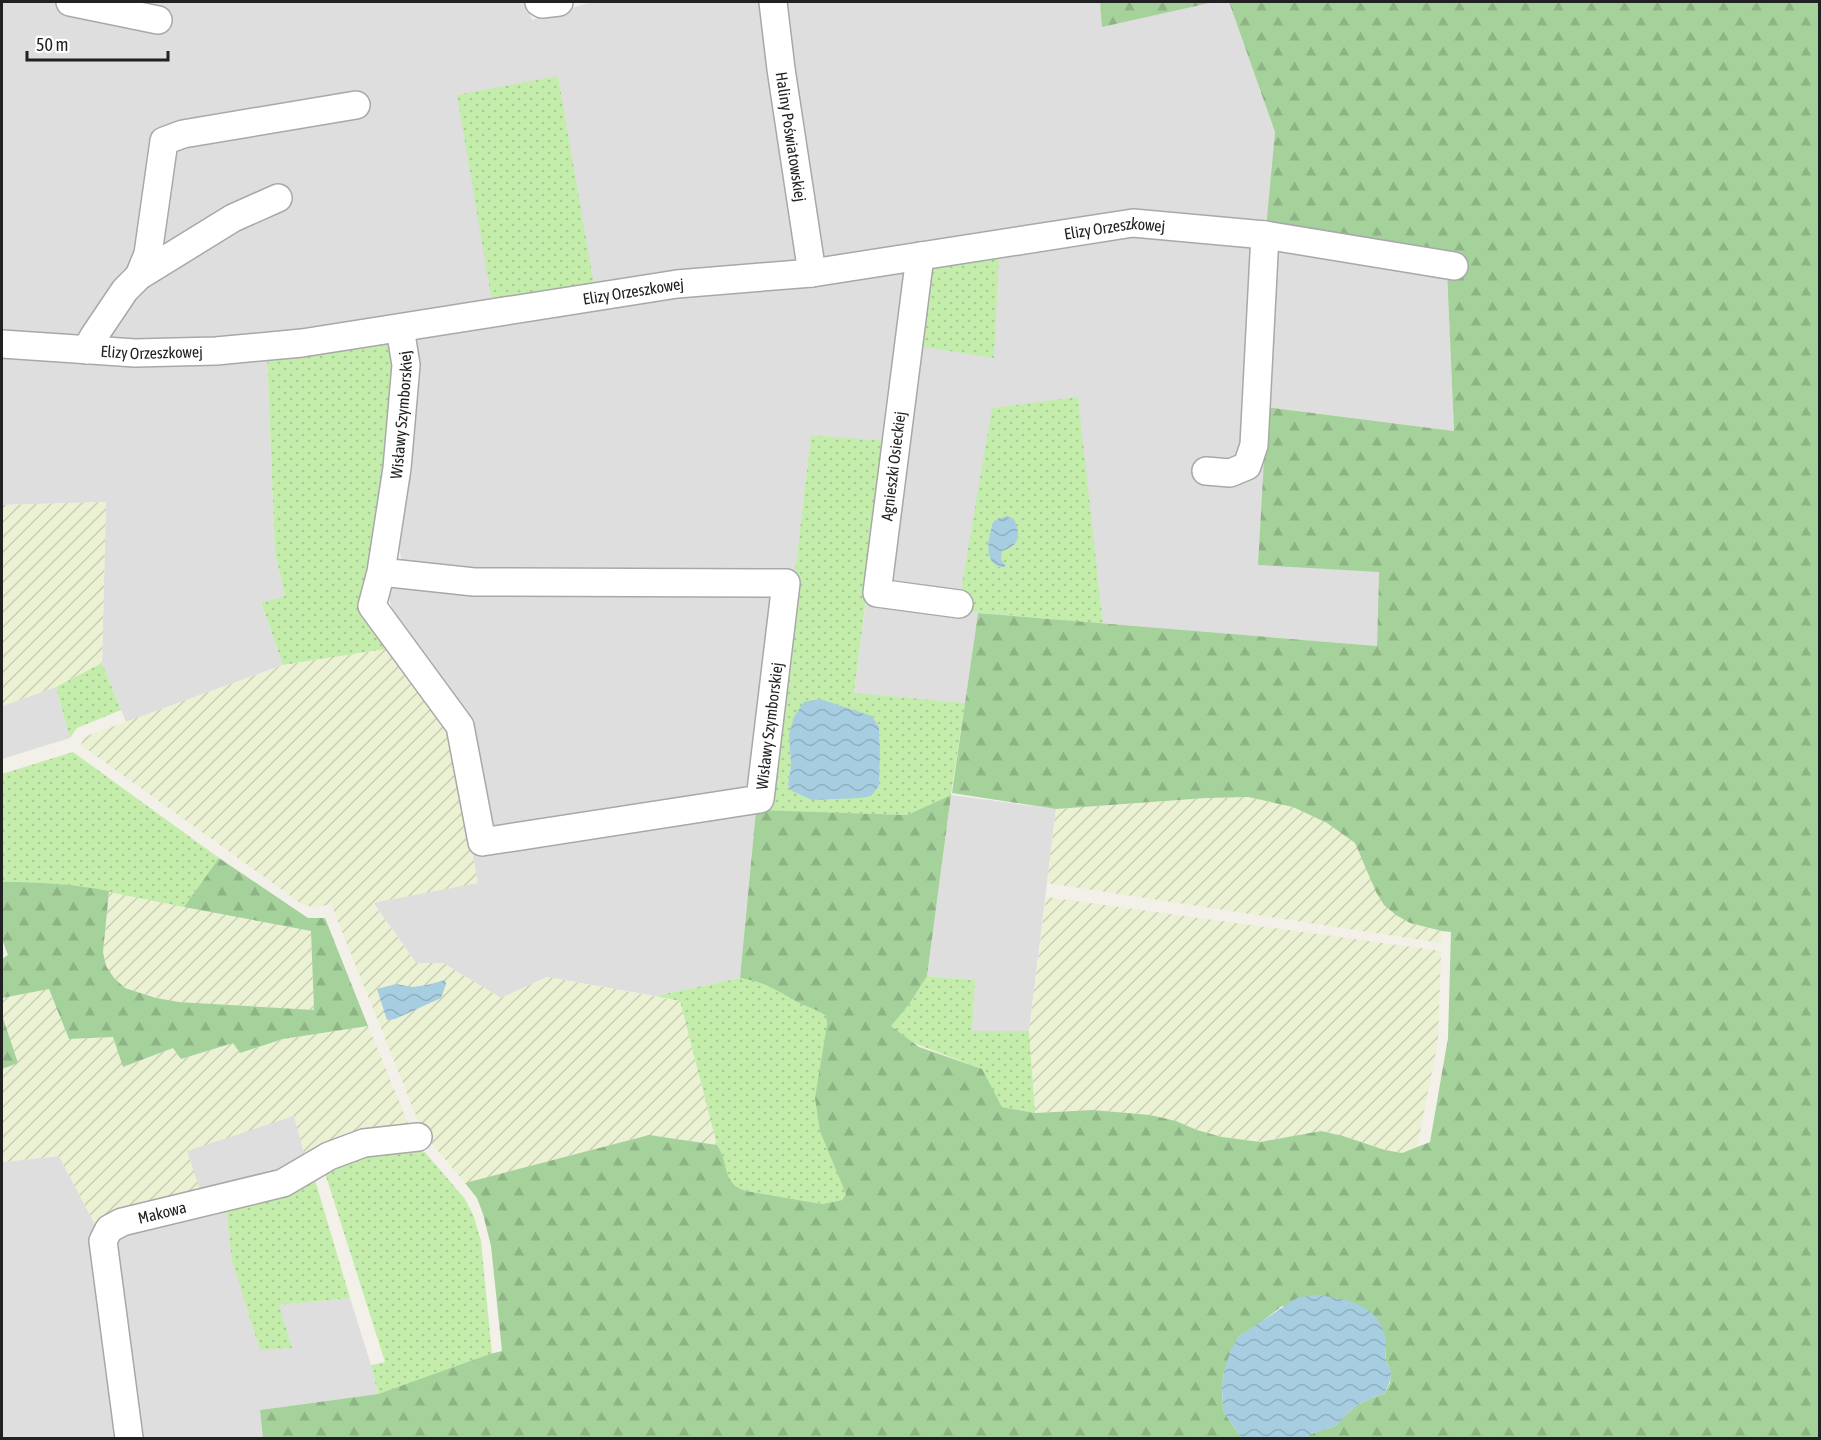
<svg xmlns="http://www.w3.org/2000/svg" width="1821" height="1440" viewBox="0 0 1821 1440" font-family="'Asap Condensed',sans-serif">
	<style>
		.residential { fill: #dfdede }
		.farmland { fill: url(#farmland-furrows) }
		.grass { fill: url(#grass-dots); fill-rule: evenodd }
		.forest { fill: url(#forest-firs) }
		.water { fill: url(#water-waves) }
		.lines { fill: none; stroke-linecap: round; stroke-linejoin: round }
		.minor-casing { stroke: #a8a8a8; stroke-width: 30 }
		.minor { stroke: #fff; stroke-width: 27 }
		.labels { text-anchor: middle; stroke-width: 6; stroke-linejoin: round; paint-order: stroke }
		.street-label { font-size: 16px; fill: #212121; stroke: #fff }
	</style>
	<defs>
		<pattern id="farmland-furrows" width="10" height="10" patternUnits="userSpaceOnUse" patternTransform="scale(1.5)"><rect width="10" height="10" fill="#ebf1d3"/><path d="M-1 1l2-2M0 10L10 0M9 11l2-2" fill="none" stroke="#c9ceb5"/></pattern>
		<pattern id="grass-dots" width="8" height="8" patternUnits="userSpaceOnUse" patternTransform="scale(1.5)"><rect width="8" height="8" fill="#c4edac"/><path d="M2 2h.1M6 6h.1" fill="none" stroke="#a8cb94" stroke-width="1.8" stroke-linecap="round"/></pattern>
		<pattern id="forest-firs" width="22" height="20" patternUnits="userSpaceOnUse" patternTransform="scale(1.5)"><rect width="22" height="20" fill="#a5d29b"/><path d="M5 1l3.5 6h-7zM16 11l3.5 6h-7z" fill="#8eb485"/></pattern>
		<pattern id="water-waves" width="16" height="10" patternUnits="userSpaceOnUse" patternTransform="scale(1.5)"><rect width="16" height="10" fill="#a7cde1"/><path d="M0 5q4-4 8 0t8 0" fill="none" stroke="#8fb0c1"/></pattern>
	</defs>
	<rect width="100%" height="100%" fill="#f2f0e8"/>
	<!-- residential -->
	<path class="residential" d="M 2,2 L 526,2 L 532,20 L 592,2 L 762,2 L 801,264 L 214,344 L 2,338 Z
		M 781,2 L 1100,2 L 1103,26 L 1214,2 L 1229,2 L 1275,132 L 1266,227 L 1447,272 L 1454,431 L 1268,407 L 1379,572 L 1377,646 L 978,613 L 965,703 L 854,694 L 886,442 L 811,435 L 795,574 L 479,572 L 402,563 L 398,543 L 414,340 L 690,294 L 817,284 Z
		M 2,355 L 267,358 L 275,553 L 285,596 L 261,604 L 283,665 L 126,722 L 102,663 L 106,502 L 2,505 Z
		M 396,582 L 770,590 L 773,598 L 753,787 L 500,831 L 486,826 L 394,615 L 387,591 Z
		M 56,687 L 70,738 L 2,759 L 2,706 Z
		M 951,795 L 1056,809 L 1029,1031 L 972,1031 L 975,980 L 927,976 Z
		M 756,810 L 740,978 L 655,996 L 547,977 L 501,998 L 443,963 L 416,963 L 373,902 L 477,883 L 472,851 Z
		M 294,1115 L 307,1164 L 203,1199 L 186,1151 Z
		M 59,1156 L 100,1234 L 225,1201 L 232,1261 L 279,1305 L 350,1298 L 371,1365 L 378,1394 L 260,1410 L 263,1438 L 2,1438 L 2,1162 Z"/>
	<!-- farmland -->
	<path class="farmland" d="M 106,502 L 102,663 L 56,687 L 2,706 L 2,505 Z
		M 392,648 L 451,732 L 478,883 L 373,903 L 416,963 L 443,963 L 501,998 L 547,977 L 680,1001 L 717,1145 L 649,1135 L 465,1183 L 423,1133 L 331,904 L 313,908 L 299,902 L 81,745 L 84,737 L 283,665 Z
		M 1248,797 L 1293,807 L 1327,823 L 1355,843 L 1384,905 L 1410,923 L 1442,931 L 1441,943 L 1047,883 L 1056,809 L 1206,798 Z
		M 109,891 L 311,931 L 314,1010 L 179,1002 L 156,998 L 125,988 L 114,978 L 106,966 L 103,952 Z
		M 1046,897 L 1441,951 L 1438,1041 L 1417,1147 L 1403,1153 L 1385,1150 L 1343,1136 L 1321,1131 L 1260,1142 L 1222,1137 L 1197,1130 L 1176,1121 L 1150,1115 L 1093,1110 L 1035,1113 L 1029,1031 Z
		M 49,989 L 69,1039 L 113,1037 L 124,1067 L 173,1048 L 182,1059 L 233,1042 L 240,1053 L 283,1039 L 368,1026 L 412,1133 L 307,1164 L 294,1116 L 187,1151 L 203,1199 L 100,1234 L 59,1156 L 2,1162 L 2,1069 L 18,1062 L 2,1015 L 2,998 Z"/>
	<!-- grass -->
	<path class="grass" d="M 558,76 L 594,285 L 492,302 L 457,95 Z
		M 999,255 L 994,358 L 917,346 L 927,267 Z
		M 394,340 L 398,376 L 366,609 L 392,648 L 283,665 L 261,603 L 285,596 L 275,553 L 267,358 Z
		M 1078,397 L 1103,624 L 965,611 L 960,596 L 992,408 ZM 991,529 L 1014,546 L 1002,551 L 1001,559 L 1006,567 L 999,567 C 986,556 988,544 991,529 Z
		M 811,435 L 886,441 L 854,693 L 965,703 L 951,795 L 907,815 L 767,811 ZM 872,716 L 879,727 L 880,749 L 788,785 L 791,765 L 789,734 Z
		M 102,663 L 121,710 L 77,728 L 70,738 L 56,687 Z
		M 73,752 L 219,858 L 184,907 L 84,887 L 2,882 L 2,774 Z
		M 927,976 L 975,980 L 972,1031 L 1029,1031 L 1035,1113 L 1002,1107 L 981,1069 L 914,1043 L 890,1026 L 910,1003 Z
		M 740,978 C 767,982 778,992 801,1004 C 810,1008 818,1010 826,1016 L 843,1183 L 846,1194 L 842,1200 L 822,1204 L 746,1191 C 721,1183 730,1164 717,1145 L 680,1001 L 655,996 Z
		M 415,1144 L 423,1150 L 465,1199 L 474,1217 L 481,1241 L 492,1354 L 378,1394 L 371,1365 L 385,1362 L 324,1170 L 333,1162 Z
		M 313,1173 L 350,1298 L 279,1305 L 292,1348 L 260,1350 L 232,1261 L 225,1201 Z"/>
	<!-- forest -->
	<path class="forest" d="M 1100,2 L 1214,2 L 1102,27 Z
		M 1229,2 L 1819,2 L 1819,1438 L 1305,1438 L 1311,1434 L 1335,1426 L 1354,1407 L 1371,1398 L 1384,1394 L 1390,1383 L 1391,1371 L 1386,1361 L 1386,1346 L 1282,1306 L 1256,1326 L 1238,1337 L 1224,1372 L 1222,1386 L 1223,1411 L 1241,1437 L 1245,1438 L 263,1438 L 260,1410 L 378,1394 L 490,1354 L 502,1351 L 491,1246 L 483,1214 L 477,1198 L 465,1183 L 649,1135 L 717,1145 C 730,1164 721,1183 746,1191 L 822,1204 L 842,1200 L 846,1194 L 820,1131 L 815,1098 L 827,1025 L 826,1016 C 818,1010 810,1008 801,1004 C 778,992 767,982 740,978 L 756,810 L 907,815 L 951,795 L 927,976 L 910,1003 L 891,1026 L 919,1047 L 982,1069 L 1002,1107 L 1035,1113 L 1093,1110 L 1150,1115 L 1176,1121 L 1197,1130 L 1222,1137 L 1260,1142 L 1321,1131 L 1343,1136 L 1385,1150 L 1402,1153 L 1430,1142 L 1448,1038 L 1451,932 L 1442,931 L 1410,923 L 1396,915 L 1384,905 L 1376,892 L 1355,843 L 1327,823 L 1293,807 L 1248,797 L 1206,798 L 1056,809 L 952,793 L 978,613 L 1377,646 L 1379,572 L 1258,565 L 1267,407 L 1454,431 L 1447,272 L 1266,227 L 1275,132 Z
		M 219,858 L 308,918 L 325,918 L 368,1026 L 283,1039 L 240,1053 L 233,1043 L 181,1059 L 173,1048 L 123,1067 L 113,1037 L 69,1039 L 49,989 L 2,998 L 2,959 L 8,955 L 2,939 L 2,882 C 37,882 74,884 109,891 L 103,952 L 106,966 L 114,978 L 125,988 L 156,998 L 179,1002 L 314,1010 L 311,931 L 184,907 Z
		M 2,1015 L 18,1063 L 2,1069 Z"/>
	<!-- water -->
	<path class="water" d="M 1007,516 L 1014,519 C 1021,536 1020,545 1002,551 L 1001,559 L 1006,567 C 981,567 988,536 994,521 Z
		M 820,699 L 872,716 L 879,727 L 880,749 L 879,786 L 871,796 L 861,798 L 812,800 L 792,791 L 788,785 L 791,765 L 789,734 L 794,717 L 804,702 Z
		M 445,980 L 446,984 L 441,998 L 395,1019 L 387,1020 L 377,989 L 396,984 L 413,987 L 427,985 Z
		M 1315,1295 C 1344,1298 1378,1304 1385,1336 C 1387,1344 1385,1352 1386,1360 C 1386,1363 1388,1365 1390,1368 C 1393,1377 1388,1386 1384,1394 L 1371,1398 L 1354,1407 L 1335,1426 L 1311,1434 L 1305,1438 L 1245,1438 L 1241,1437 L 1223,1411 L 1222,1386 L 1224,1372 L 1230,1352 L 1238,1337 L 1297,1298 Z"/>
	<g class="lines">
		<defs>
			<g id="minor">
				<path d="M 70,2 L 158,20"/>
				<path d="M 539,2 L 542,4 L 559,2"/>
				<path id="s1" d="M 773,2 L 781,69 L 812,273"/>
				<path d="M 920,256 L 877,593 L 959,604"/>
				<path d="M 139,276 L 148,254 L 164,141 L 183,134 L 356,105"/>
				<path id="s2" d="M 2,344 L 135,353 L 216,351 L 302,343 L 677,284 L 812,273 L 1133,223 L 1265,235 L 1454,266"/>
				<path d="M 86,350 L 94,336 L 125,290 L 139,276 L 233,218 L 278,198"/>
				<path d="M 1206,471 L 1230,473 L 1247,466 L 1254,445 L 1265,235"/>
				<path id="s3" d="M 381,572 L 474,582 L 786,583 L 760,799 L 482,842 L 460,726 L 372,606 L 381,572 L 397,468 L 406,365 L 400,328"/>
				<path id="s4" d="M 129,1438 L 103,1241 L 109,1229 L 122,1222 L 283,1183 L 329,1156 L 364,1143 L 418,1137"/>
			</g>
		</defs>
		<!-- minor casing -->
		<use href="#minor" class="minor-casing"/>
		<!-- minor -->
		<use href="#minor" class="minor"/>
	</g>
	<g class="labels">
		<!-- street labels -->
		<g class="street-label">
			<text dy="6" stroke="none"><textPath href="#s1" startOffset="136">Haliny Poświatowskiej</textPath></text>
			<text dy="6" stroke="none"><textPath href="#s2" startOffset="1122">Elizy Orzeszkowej</textPath></text>
			<text dy="6" stroke="none"><textPath href="#s2" startOffset="636">Elizy Orzeszkowej</textPath></text>
			<text dy="6" stroke="none"><textPath href="#s2" startOffset="150">Elizy Orzeszkowej</textPath></text>
			<text dy="6" stroke="none"><textPath href="#s3" startOffset="1365">Wisławy Szymborskiej</textPath></text>
			<text transform="translate(893 466) rotate(-83)" y="6">Agnieszki Osieckiej</text>
			<text transform="translate(769 726) rotate(-83)" y="6">Wisławy Szymborskiej</text>
			<text dy="6" stroke="none"><textPath href="#s4" startOffset="268">Makowa</textPath></text>
		</g>
	</g>
	<!-- border -->
	<rect width="1821" height="1440" fill="none" stroke="#212121" stroke-width="6"/>
	<!-- scale -->
	<path d="M27 51v9h141v-9" fill="none" stroke="#212121" stroke-width="3"/>
	<text x="36" y="51" font-size="18" fill="#212121" stroke="#ffffff" stroke-width="4.5" paint-order="stroke">50 m</text>
</svg>
